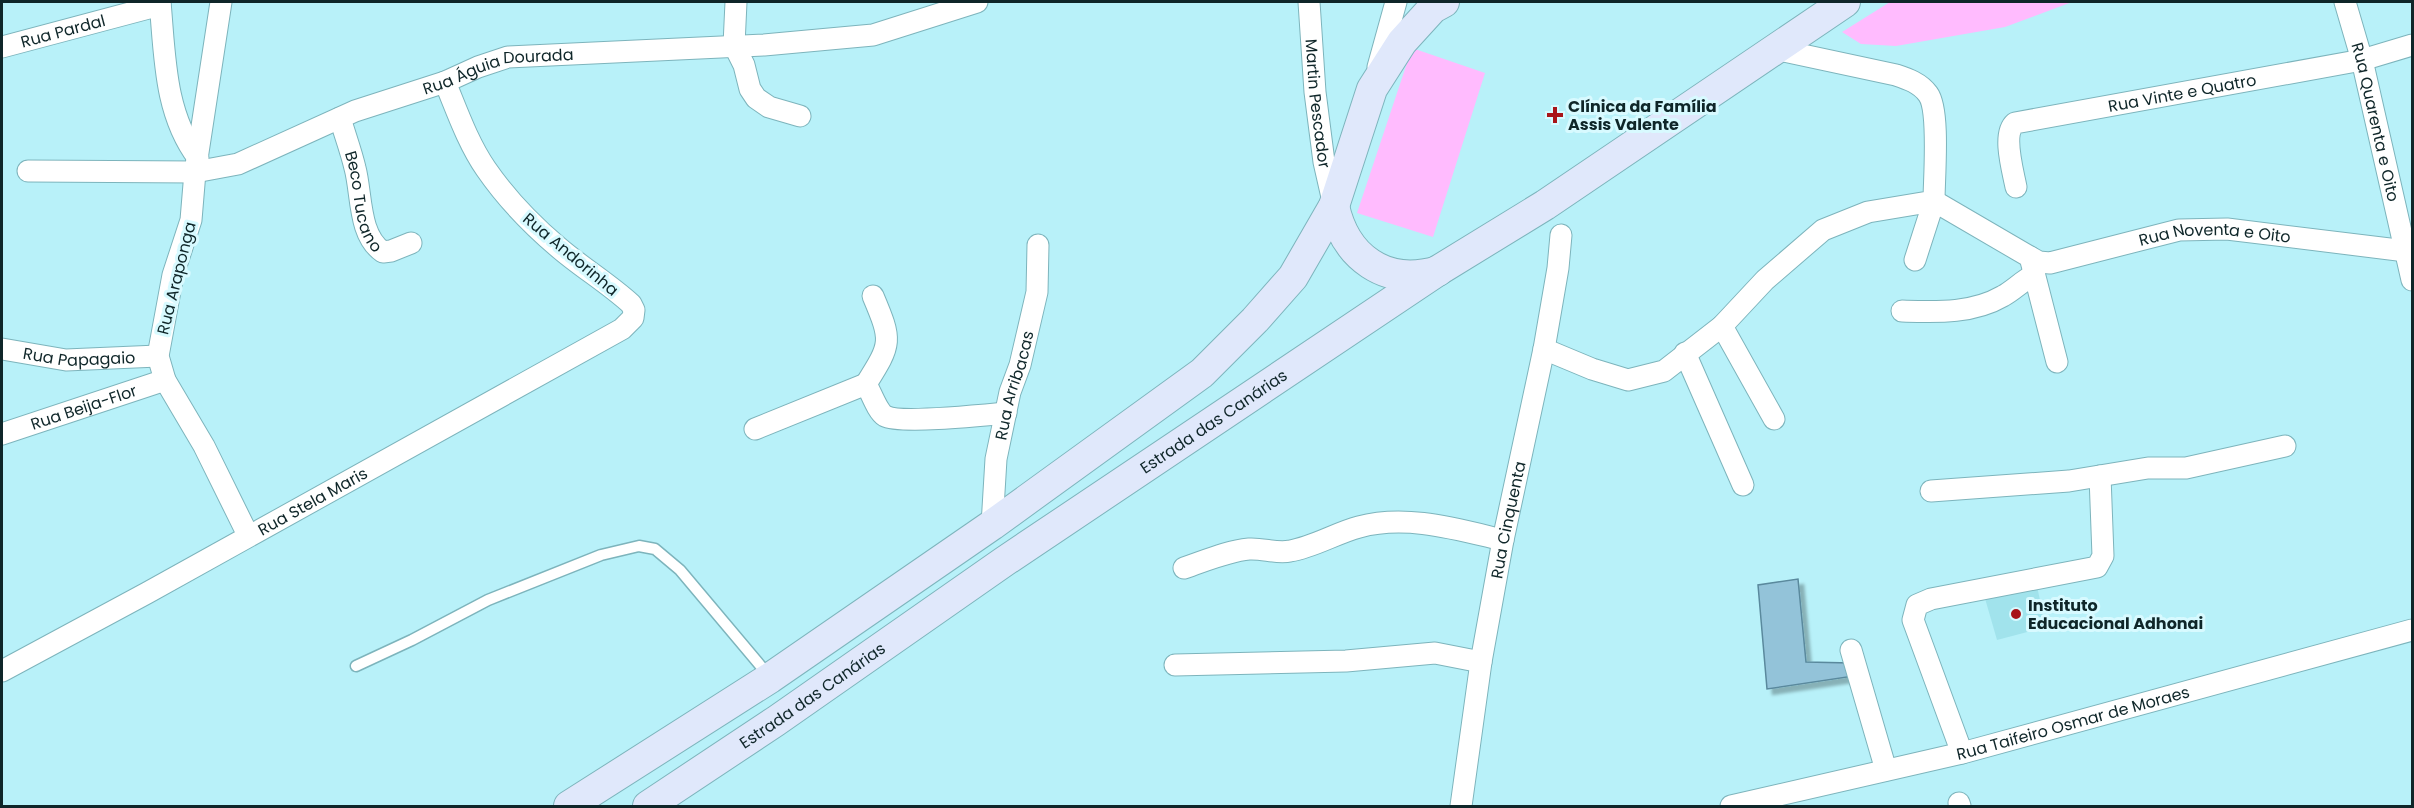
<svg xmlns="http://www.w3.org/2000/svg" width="2414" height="808" viewBox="0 0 2414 808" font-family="Poppins,sans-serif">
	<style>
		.built { fill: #a1e3ec }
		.green { fill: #ffbbfe }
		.building { fill: #93c3d9; stroke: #5a899d; stroke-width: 1.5; filter: url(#shadow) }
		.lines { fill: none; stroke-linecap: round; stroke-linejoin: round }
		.lane-casing { stroke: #7db4bc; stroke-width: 13 }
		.street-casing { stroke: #7db4bc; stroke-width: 23 }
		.secondary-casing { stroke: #7db4bc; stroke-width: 32 }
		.lane { stroke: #fff; stroke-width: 10 }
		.street { stroke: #fff; stroke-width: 21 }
		.secondary { stroke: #e0e8fb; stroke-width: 30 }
		.poi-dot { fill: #a81419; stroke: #d8faff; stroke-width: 2 }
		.labels { text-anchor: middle; stroke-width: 6; stroke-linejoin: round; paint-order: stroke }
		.street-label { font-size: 16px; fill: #0f2629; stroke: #d8faff }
		.poi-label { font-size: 16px; font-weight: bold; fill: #0f2629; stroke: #d8faff; text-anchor: start }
	</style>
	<defs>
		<filter id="shadow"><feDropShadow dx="5.5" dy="5.5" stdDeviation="1.5" flood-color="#0004"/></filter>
	</defs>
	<rect width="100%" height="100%" fill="#b8f1f9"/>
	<!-- built -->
	<path class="built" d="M 2036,582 L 2046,627 L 1997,640 L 1984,595 Z"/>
	<!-- green -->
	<path class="green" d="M 1890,2 L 2072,2 L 2005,27 L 1896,46 L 1861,44 L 1842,32 Z
		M 1412,48 L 1485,73 L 1433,237 L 1357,213 Z"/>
	<!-- building -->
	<path class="building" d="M 1798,579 L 1806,662 L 1851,663 L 1854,676 L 1767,689 L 1758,585 Z"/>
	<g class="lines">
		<defs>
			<path id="lane" d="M 356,666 L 412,640 L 488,600 L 601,555 L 639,546 L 655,549 L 680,570 L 770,677"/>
			<g id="street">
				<path d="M 160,2 C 165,55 164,113 198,158"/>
				<path d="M 221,2 L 195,172 L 191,220 L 173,275 L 158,356 L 165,380 L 204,446 L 248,535"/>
				<path d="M 736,2 L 734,45 L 744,65 L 750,89 L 756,98 L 769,107 L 800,116"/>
				<path id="s1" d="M 1309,2 L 1315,92 L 1324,162 L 1334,206"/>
				<path id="s2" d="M 2345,2 L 2362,60 L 2412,280"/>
				<path id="s3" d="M 2,47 L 160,5"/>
				<path d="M 1378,67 L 1396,2"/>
				<path id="s4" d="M 340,118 C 345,135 351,151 355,168 C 362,194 358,235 383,252 L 391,251 L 411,243"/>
				<path id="s5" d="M 28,171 L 195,172 L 238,164 L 355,111 L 445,82 L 478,67 L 508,57 L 764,45 L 873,35 L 977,2"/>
				<path id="s6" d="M 2016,187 C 2013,171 2002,134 2015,123 L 2362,60 L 2412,45"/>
				<path id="s7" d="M 2030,257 L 2039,262 L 2050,263 L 2179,230 L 2227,229 L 2406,251"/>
				<path d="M 1915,260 L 1934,201 L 2030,257 L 2057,362"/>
				<path d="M 1902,311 C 1936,312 1972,314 2003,296 C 2014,290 2022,281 2034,275"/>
				<path d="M 1722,326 L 1774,419"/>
				<path id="s8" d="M 2,349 L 66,360 L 158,356"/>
				<path d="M 1544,349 L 1592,369 L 1628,380 L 1664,371 L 1722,326 L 1765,280 L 1823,230 L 1868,212 L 1934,201 C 1934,178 1940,110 1928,94 C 1920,83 1908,79 1896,75 L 1775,49"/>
				<path d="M 1685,353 L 1743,485"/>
				<path d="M 866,384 C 892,343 892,341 873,296"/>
				<path d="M 755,429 L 866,384 C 871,392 877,411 885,416 C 900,424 985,415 1006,413"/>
				<path id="s9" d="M 2,434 L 165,380"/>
				<path d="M 1931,491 L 2069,481 L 2148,468 L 2186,468 L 2285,446"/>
				<path id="s10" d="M 992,525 L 996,459 L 1010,392 L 1020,365 L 1037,292 L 1038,245"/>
				<path d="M 1184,568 C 1205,561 1227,551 1249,549 C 1263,548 1277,554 1290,551 C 1314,547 1336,533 1359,527 C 1406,514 1456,529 1503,540"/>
				<path d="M 1851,650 L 1886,770"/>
				<path d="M 1175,665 L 1346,661 L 1435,653 L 1481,662"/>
				<path id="s11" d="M 2,671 L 147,593 L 622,329 L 633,318 L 634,310 L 631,304 C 608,283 581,267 558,247 C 531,224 506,198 486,169 C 468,143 457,111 445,82"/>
				<path d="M 1962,753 L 1913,620 L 1917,605 L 1931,599 L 2097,567 L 2103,556 L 2100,476"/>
				<path d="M 1959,803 L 1960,806"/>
				<path id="s12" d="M 1461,806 L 1481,662 L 1503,540 L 1544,349 L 1558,268 L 1561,235"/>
				<path id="s13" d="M 1731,806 L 1962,753 L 2412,630"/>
			</g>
			<g id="secondary">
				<path d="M 1334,206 C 1345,257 1385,287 1438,271"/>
				<path d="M 569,806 L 770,678 L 992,525 L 1202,373 L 1255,320 L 1293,277 L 1334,206 L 1372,89 L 1402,42 L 1433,8 L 1444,2"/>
				<path id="s14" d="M 648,806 L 776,721 L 1005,561 L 1439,270 L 1545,205 L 1845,2"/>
			</g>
		</defs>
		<!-- lane casing -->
		<use href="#lane" class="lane-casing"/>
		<!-- street casing -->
		<use href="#street" class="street-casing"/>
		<!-- secondary casing -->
		<use href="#secondary" class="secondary-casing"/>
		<!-- lane -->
		<use href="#lane" class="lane"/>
		<!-- street -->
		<use href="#street" class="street"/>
		<!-- secondary -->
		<use href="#secondary" class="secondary"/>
	</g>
	<!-- markers -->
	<g class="poi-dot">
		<path d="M1552 106h6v6h6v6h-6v6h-6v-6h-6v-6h6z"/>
		<circle cx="2016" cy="614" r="6"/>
	</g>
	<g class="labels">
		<!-- street labels -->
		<g class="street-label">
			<text dy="6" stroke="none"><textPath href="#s3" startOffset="63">Rua Pardal</textPath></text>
			<text dy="6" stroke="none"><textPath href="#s5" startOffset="489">Rua Águia Dourada</textPath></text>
			<text dy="6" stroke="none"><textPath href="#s6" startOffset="236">Rua Vinte e Quatro</textPath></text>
			<text dy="6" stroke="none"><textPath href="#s1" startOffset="102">Martin Pescador</textPath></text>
			<text dy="6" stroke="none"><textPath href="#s2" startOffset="124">Rua Quarenta e Oito</textPath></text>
			<text dy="6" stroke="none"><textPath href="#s4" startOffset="87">Beco Tucano</textPath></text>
			<text dy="6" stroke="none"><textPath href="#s7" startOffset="190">Rua Noventa e Oito</textPath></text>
			<text transform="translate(571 254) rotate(40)" y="6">Rua Andorinha</text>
			<text transform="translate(176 278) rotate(-76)" y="6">Rua Araponga</text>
			<text dy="6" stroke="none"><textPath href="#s8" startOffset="78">Rua Papagaio</textPath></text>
			<text dy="6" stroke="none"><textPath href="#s10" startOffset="142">Rua Arribacas</textPath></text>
			<text dy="6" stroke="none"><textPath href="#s9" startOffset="86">Rua Beija-Flor</textPath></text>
			<text dy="6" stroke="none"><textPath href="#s14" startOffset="684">Estrada das Canárias</textPath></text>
			<text dy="6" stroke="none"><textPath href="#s11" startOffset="354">Rua Stela Maris</textPath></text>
			<text dy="6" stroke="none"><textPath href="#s12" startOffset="290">Rua Cinquenta</textPath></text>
			<text dy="6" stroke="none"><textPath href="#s14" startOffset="198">Estrada das Canárias</textPath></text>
			<text dy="6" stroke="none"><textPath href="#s13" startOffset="352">Rua Taifeiro Osmar de Moraes</textPath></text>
		</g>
		<!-- poi labels -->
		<g class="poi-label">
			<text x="1568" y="112">Clínica da Família<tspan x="1568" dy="18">Assis Valente</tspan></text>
			<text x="2028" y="611">Instituto<tspan x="2028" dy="18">Educacional Adhonai</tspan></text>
		</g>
	</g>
	<!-- border -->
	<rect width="2414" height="808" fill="none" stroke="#0f2629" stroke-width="6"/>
</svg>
